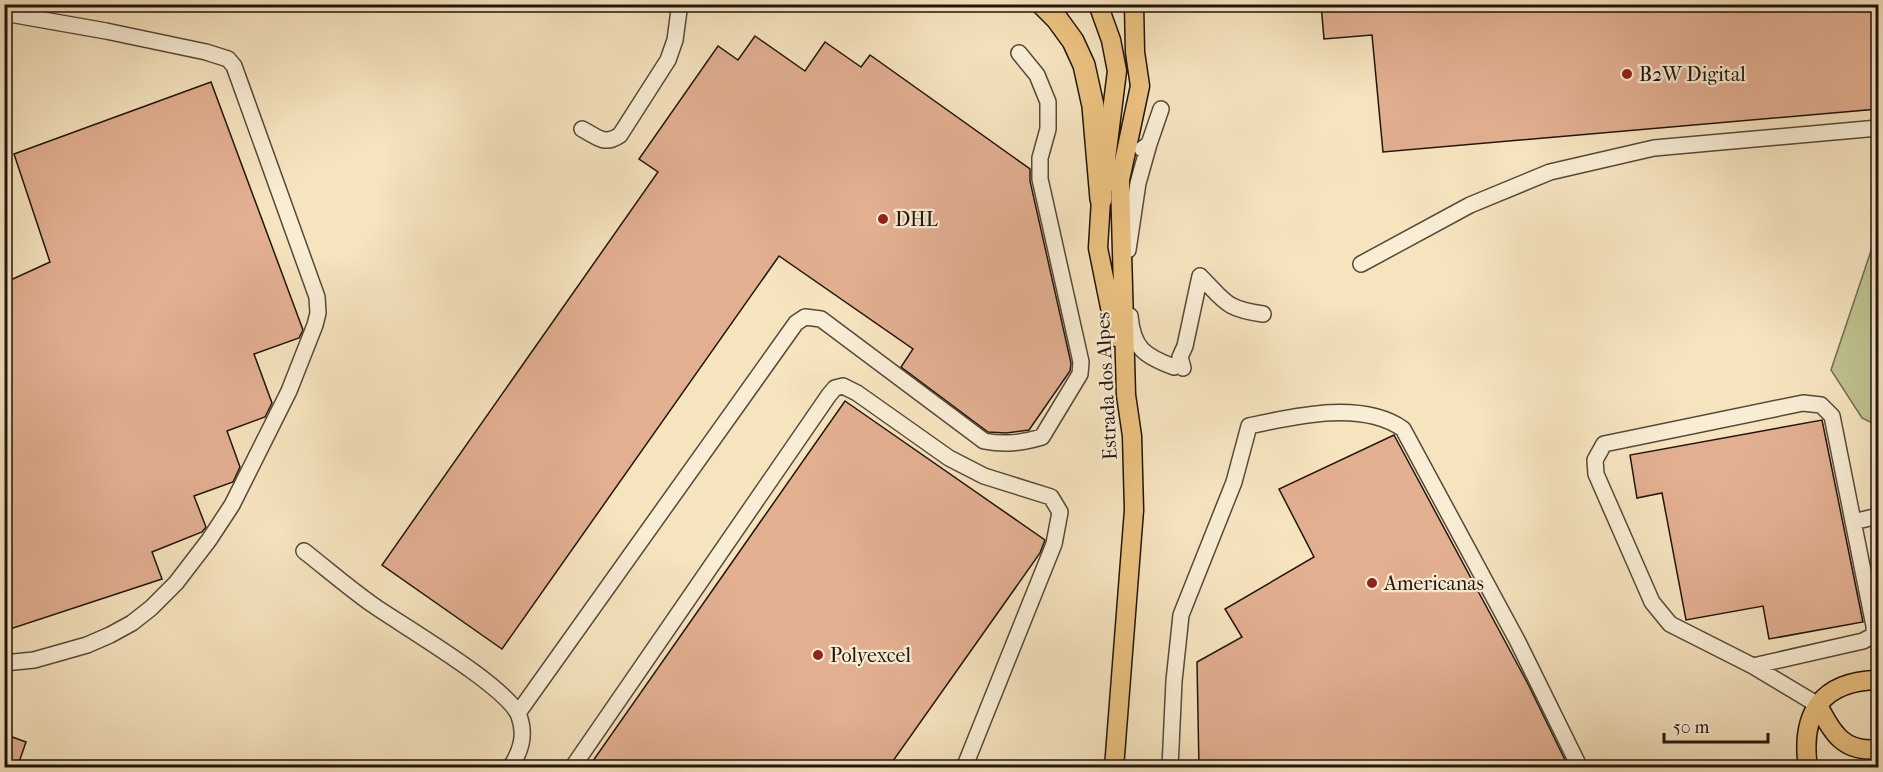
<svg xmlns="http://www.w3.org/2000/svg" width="1883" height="772" viewBox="0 0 1883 772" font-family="'IM FELL French Canon',serif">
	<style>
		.green { fill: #bfc390; stroke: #706c4f; stroke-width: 1.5 }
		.building { fill: #e2af91; stroke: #20150e; stroke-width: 1.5 }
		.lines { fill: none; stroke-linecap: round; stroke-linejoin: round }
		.minor-casing { stroke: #56493a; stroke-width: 18 }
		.major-casing { stroke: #20150e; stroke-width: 21 }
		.highway-casing { stroke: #20150e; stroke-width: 24 }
		.minor { stroke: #f9edd5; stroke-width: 15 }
		.major { stroke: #ebc280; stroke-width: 18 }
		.highway { stroke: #ebc280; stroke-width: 21 }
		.poi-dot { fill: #8f2418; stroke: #f9edd5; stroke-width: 2 }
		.labels { text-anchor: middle; stroke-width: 4.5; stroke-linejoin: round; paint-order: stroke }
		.poi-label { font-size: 20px; fill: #20150e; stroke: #f9edd5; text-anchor: start }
		.street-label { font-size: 20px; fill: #20150e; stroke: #f9edd5 }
	</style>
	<rect width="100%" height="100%" fill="#f6e4bf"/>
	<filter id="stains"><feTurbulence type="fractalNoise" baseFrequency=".00333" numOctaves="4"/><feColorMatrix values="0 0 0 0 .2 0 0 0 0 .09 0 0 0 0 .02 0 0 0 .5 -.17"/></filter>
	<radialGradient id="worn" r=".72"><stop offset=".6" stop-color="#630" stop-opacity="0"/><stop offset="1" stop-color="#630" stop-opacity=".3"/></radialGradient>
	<!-- green -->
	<path class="green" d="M 1878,230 L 1878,426 L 1862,418 L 1831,370 Z"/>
	<!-- building -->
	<path class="building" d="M 1321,4 L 1878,4 L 1878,109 L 1383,152 L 1372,35 L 1324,39 Z
		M 755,36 L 805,71 L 825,42 L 861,67 L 870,55 L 1030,169 L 1030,181 L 1071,363 L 1070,371 L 1029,430 L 1006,433 L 988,432 L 901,367 L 913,349 L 779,256 L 502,649 L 382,565 L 658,172 L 639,159 L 718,46 L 738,60 Z
		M 211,82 L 303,330 L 299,338 L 254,354 L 272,403 L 265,417 L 227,431 L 240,467 L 233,482 L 194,496 L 206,527 L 202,532 L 152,552 L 162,579 L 4,631 L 4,283 L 50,262 L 14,154 Z
		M 845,401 L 1045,540 L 1040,553 L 888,768 L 588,768 Z
		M 1822,420 L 1863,622 L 1769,639 L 1763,606 L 1686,620 L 1662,493 L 1637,498 L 1630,455 Z
		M 1394,435 L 1528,684 L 1569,768 L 1199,768 L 1197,662 L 1242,637 L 1225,609 L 1314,557 L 1279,489 Z
		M 4,734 L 26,742 L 17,768 L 4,768 Z"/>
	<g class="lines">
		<defs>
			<path id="minor" d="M 4,13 L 106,31 L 206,52 L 228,59 L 234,66 L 317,297 L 318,313 L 315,325 L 289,391 L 232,505 L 209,540 L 176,583 L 151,608 L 132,623 L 110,635 L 87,645 L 34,660 L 4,663
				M 582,129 C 598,137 604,146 620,135 L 668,60 L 675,40 L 679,10
				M 1142,149 L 1149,144 L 1161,109
				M 1128,250 L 1138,183 L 1149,144
				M 1361,264 L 1470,205 L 1550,172 L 1654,148 L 1878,128
				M 1200,276 C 1225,301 1225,309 1263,314
				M 1130,316 C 1133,348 1144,356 1174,367
				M 1183,368 L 1180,357 L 1185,346 L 1200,276
				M 1853,522 L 1878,516
				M 304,551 C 327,569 349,588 373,605 C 403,626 508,687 519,716 C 526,735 521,751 510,768
				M 1753,666 L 1863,641 L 1874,635 L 1874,626 L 1832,416 L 1821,405 L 1803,403 L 1604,444 L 1595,460 L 1596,474 L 1652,602 L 1670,624 L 1753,666 L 1818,705
				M 518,713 L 796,323 L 805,317 L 821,319 L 984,441 C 1005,445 1021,443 1042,437 L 1080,374 L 1081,362 L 1040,179 L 1040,158 L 1048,129 L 1048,102 L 1037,75 L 1019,53
				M 572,768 L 829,395 L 835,388 L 843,386 L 857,393 L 949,458 L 984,476 L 1051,497 L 1060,512 L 1054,544 L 964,768
				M 1170,768 L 1174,681 L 1181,615 L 1234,482 L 1249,426 C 1295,416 1362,400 1403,429 L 1518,642 L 1580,768"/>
			<path id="major" d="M 1098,4 L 1111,40 L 1117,71 L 1101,199 L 1098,248 L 1116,337
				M 1818,705 C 1832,733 1844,753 1878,749
				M 1114,768 L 1134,510 L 1132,436 L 1126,395 L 1120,180 L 1140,86 L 1135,52 L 1134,4
				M 1808,768 C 1800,713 1822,681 1878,680"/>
			<path id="highway" d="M 1042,4 L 1057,19 L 1073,41 L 1084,65 L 1093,106 L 1101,199"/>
		</defs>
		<!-- minor casing -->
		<use href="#minor" class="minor-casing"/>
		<!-- major casing -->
		<use href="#major" class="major-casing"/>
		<!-- highway casing -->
		<use href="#highway" class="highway-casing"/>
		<!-- minor -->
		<use href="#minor" class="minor"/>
		<!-- major -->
		<use href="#major" class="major"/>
		<!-- highway -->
		<use href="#highway" class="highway"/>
	</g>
	<!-- markers -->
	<g class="poi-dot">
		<circle cx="1627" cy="74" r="6"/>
		<circle cx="883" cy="219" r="6"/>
		<circle cx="1372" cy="583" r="6"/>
		<circle cx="818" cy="655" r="6"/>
	</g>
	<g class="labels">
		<!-- poi labels -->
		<g class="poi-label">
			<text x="1639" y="81">B2W Digital</text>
			<text x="895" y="226">DHL</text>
			<text x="1384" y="590">Americanas</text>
			<text x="830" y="662">Polyexcel</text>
		</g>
		<!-- street labels -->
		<g class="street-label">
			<text transform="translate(1106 386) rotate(-93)" y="7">Estrada dos Alpes</text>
		</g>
	</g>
	<!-- margin -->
	<rect width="1883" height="772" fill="none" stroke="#f6e4bf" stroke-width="24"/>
	<rect x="6" y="6" width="1871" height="760" fill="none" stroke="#20150e" stroke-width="3"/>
	<rect x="12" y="12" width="1859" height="748" fill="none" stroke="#20150e" stroke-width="1.5"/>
	<!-- scale -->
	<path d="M1664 733v9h104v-9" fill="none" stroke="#20150e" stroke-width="3"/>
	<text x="1673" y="733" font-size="18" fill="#20150e" stroke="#f9edd5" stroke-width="4.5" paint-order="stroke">50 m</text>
	<rect width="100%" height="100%" filter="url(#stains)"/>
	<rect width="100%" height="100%" fill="url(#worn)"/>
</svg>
